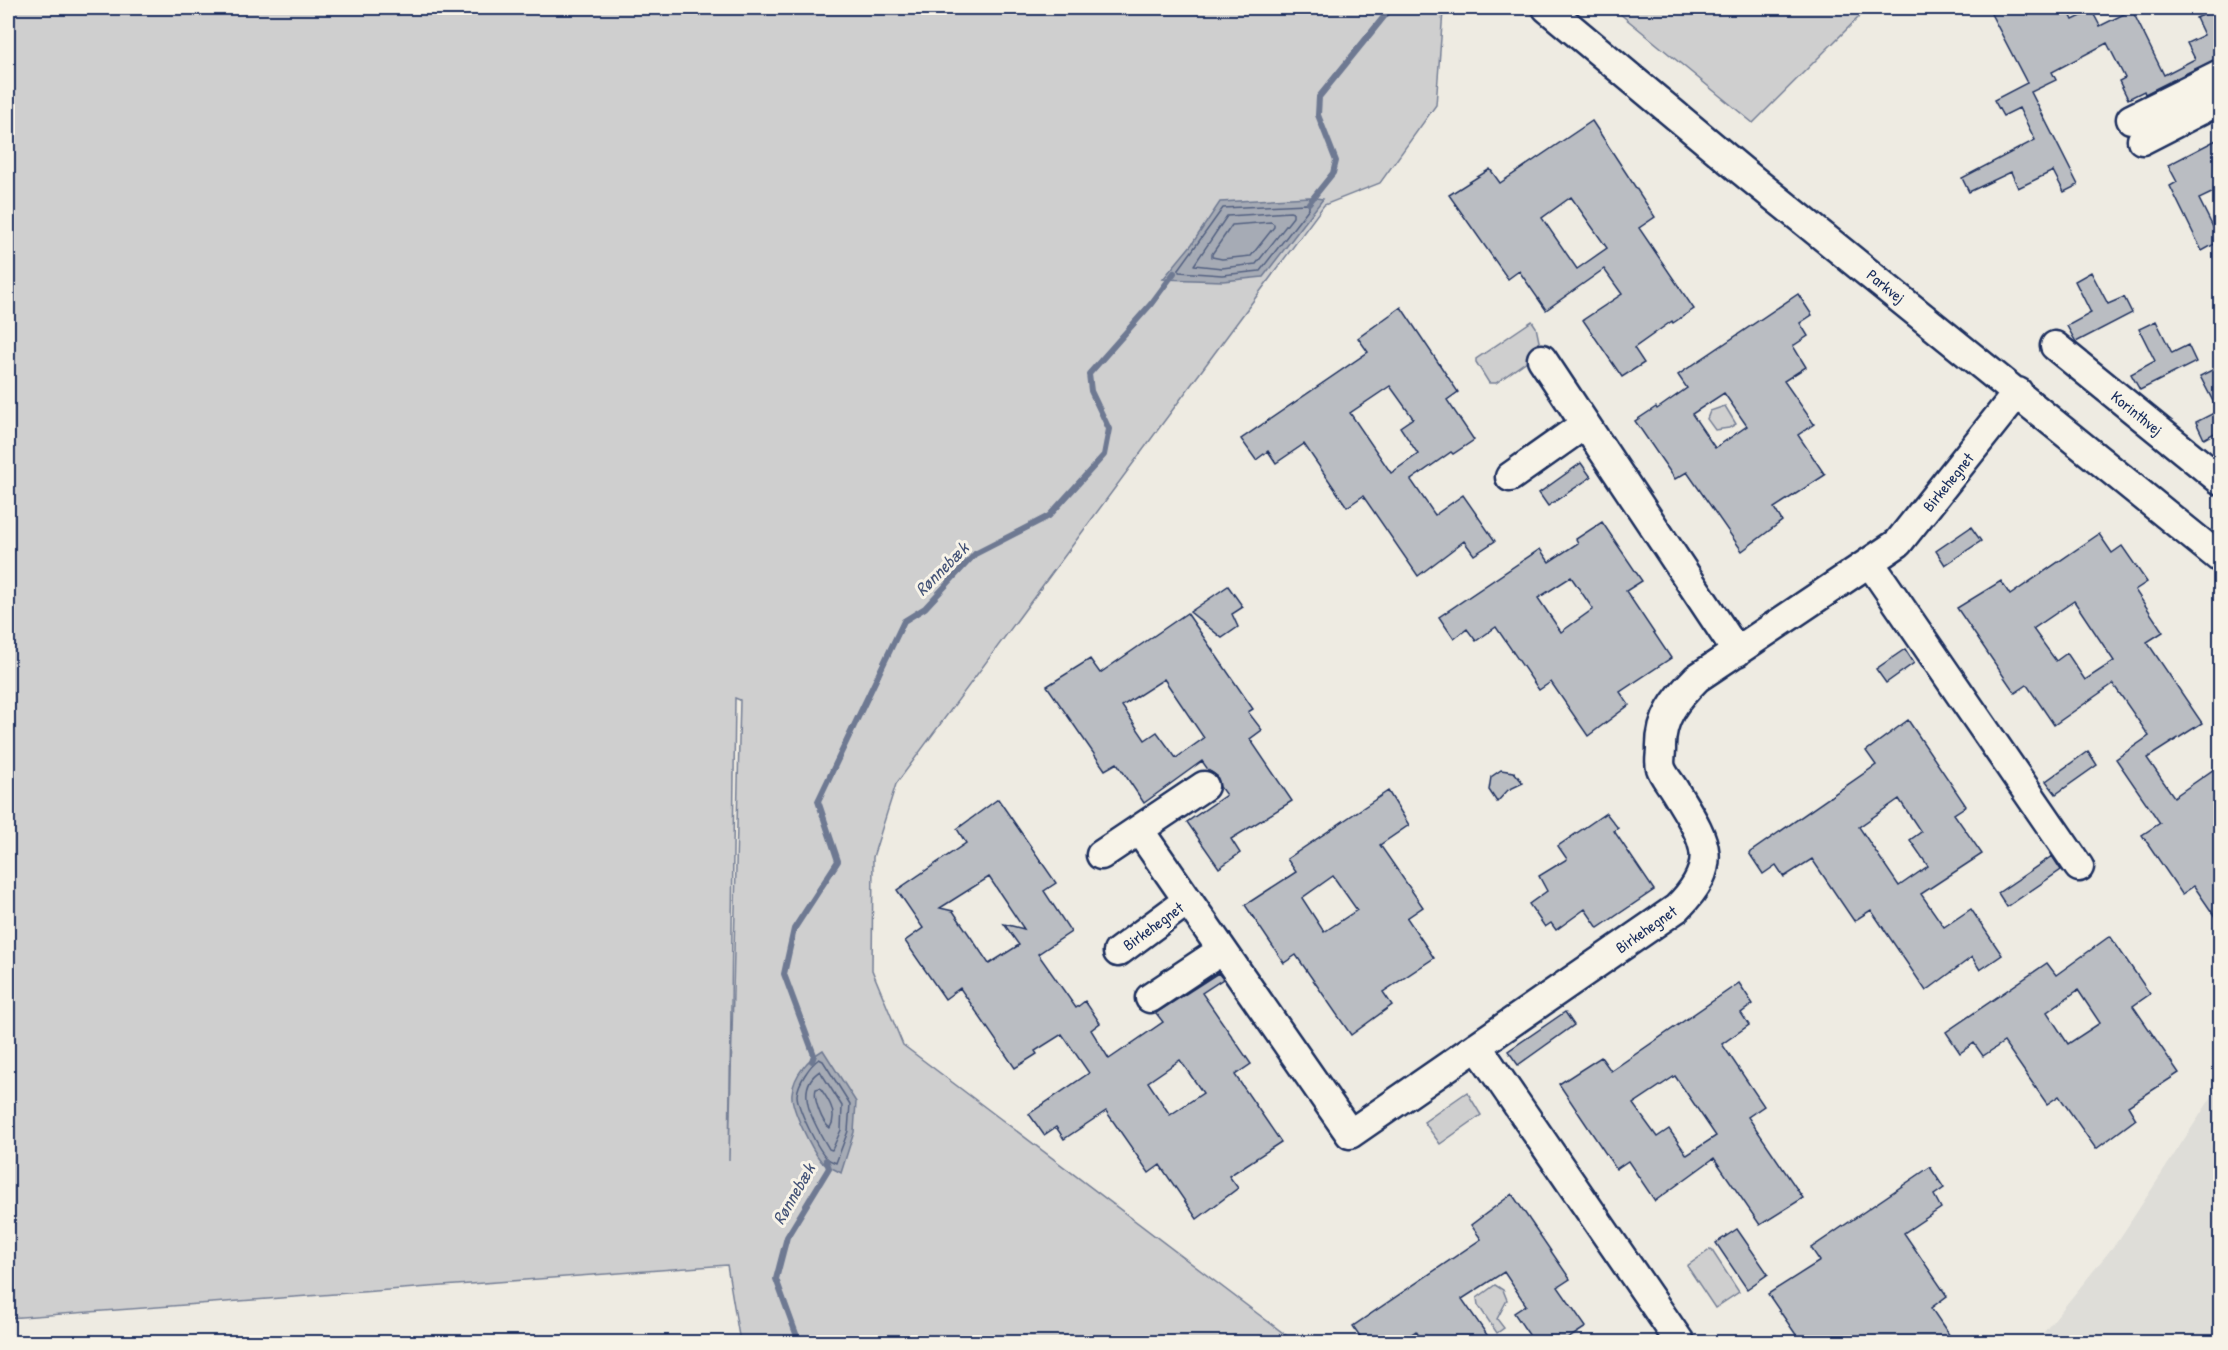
<svg xmlns="http://www.w3.org/2000/svg" width="2228" height="1350" viewBox="0 0 2228 1350" font-family="'Patrick Hand',sans-serif">
	<style>
		.built { fill: #deddd8 }
		.green { fill: #cfcfcf; stroke: #757f96; stroke-width: 1.5; fill-rule: evenodd }
		.water { fill: #a6abb5; stroke: #6e7992; stroke-width: 1.5 }
		.lines { fill: none; stroke-linecap: round; stroke-linejoin: round }
		.shore { stroke: #536181; stroke-width: 1.5 }
		.stream { stroke: #6e7992; stroke-width: 6 }
		.building { fill: #babdc2; stroke: #1b2f5e; stroke-width: 1.5; fill-rule: evenodd }
		.minor-casing { stroke: #1b2f5e; stroke-width: 33 }
		.minor { stroke: #f7f3e8; stroke-width: 28 }
		.labels { text-anchor: middle; stroke-width: 6; stroke-linejoin: round; paint-order: stroke }
		.street-label { font-size: 16px; fill: #1b2f5e; stroke: #f7f3e8 }
		.water-label { font-size: 18px; font-style: italic; fill: #455478; stroke: #f7f3e8 }
	</style>
	<rect width="100%" height="100%" fill="#eeebe2"/>
	<filter id="ink" filterUnits="userSpaceOnUse"><feTurbulence type="fractalNoise" baseFrequency=".0167" numOctaves="2"/><feDisplacementMap in="SourceGraphic" scale="12" xChannelSelector="R" yChannelSelector="G"/><feConvolveMatrix kernelMatrix="1 2 1 2 8 2 1 2 1" color-interpolation-filters="sRGB"/></filter>
	<g filter="url(#ink)">
		<!-- built -->
		<path class="built" d="M 2220,1084 L 2220,1342 L 2036,1342 L 2120,1238 Z"/>
		<!-- green -->
		<path class="green" d="M 8,8 L 1438,8 L 1443,11 L 1436,105 L 1380,183 L 1324,205 L 896,784 L 873,857 L 872,970 L 903,1045 L 1295,1342 L 740,1342 L 727,1265 L 8,1318 ZM 735,698 L 740,700 L 729,1160 Z
			M 1613,8 L 1868,8 L 1753,123 Z
			M 1532,321 L 1536,327 L 1541,351 L 1496,383 L 1489,383 L 1476,362 L 1476,359 Z
			M 1725,406 L 1736,424 L 1729,428 L 1715,430 L 1707,419 L 1710,411 Z
			M 1467,1092 L 1481,1115 L 1440,1144 L 1424,1122 Z
			M 1711,1249 L 1739,1292 L 1715,1308 L 1687,1266 Z
			M 1495,1285 L 1503,1290 L 1507,1300 L 1497,1319 L 1504,1328 L 1497,1333 L 1478,1305 L 1477,1298 Z"/>
		<!-- water -->
		<path class="water" d="M 1309,197 L 1323,199 L 1263,277 L 1223,281 L 1163,279 L 1192,244 L 1220,202 Z
			M 823,1050 L 856,1102 L 854,1132 L 841,1173 C 835,1169 825,1166 821,1161 C 812,1150 790,1107 792,1093 C 794,1075 808,1059 823,1050 Z"/>
		<g class="lines">
			<!-- shore -->
			<path class="shore" d="M 1306,204 L 1309,205 L 1309,208 L 1260,271 L 1222,275 L 1179,272 L 1179,269 L 1223,208 Z
				M 1290,212 L 1293,213 L 1293,217 L 1256,264 L 1222,268 L 1194,265 L 1227,216 Z
				M 1271,222 L 1274,224 L 1274,227 L 1251,256 L 1222,259 L 1212,257 L 1212,254 L 1232,225 Z
				M 819,1059 L 823,1061 L 850,1104 L 848,1131 L 836,1163 C 834,1162 830,1161 828,1159 C 818,1151 797,1107 797,1095 C 798,1083 810,1065 819,1059 Z
				M 820,1071 L 842,1106 L 841,1130 L 832,1150 L 829,1149 C 817,1128 791,1089 820,1071 Z
				M 820,1088 C 829,1100 838,1114 830,1128 C 822,1123 813,1099 816,1089 Z"/>
			<!-- stream -->
			<path class="stream" d="M 1309,203 L 1333,173 L 1336,161 L 1318,115 L 1319,97 L 1391,8
				M 812,1061 L 814,1055 L 784,974 L 794,929 L 838,861 L 818,801 L 904,621 L 925,608 L 975,554 L 1049,516 L 1104,455 L 1109,429 L 1091,391 L 1089,374 L 1151,304 L 1174,273
				M 799,1342 L 776,1279 L 787,1237 L 829,1168 L 826,1160"/>
		</g>
		<!-- building -->
		<path class="building" d="M 1988,8 L 2067,8 L 2073,20 L 2092,11 L 2100,26 L 2132,10 L 2164,75 L 2195,59 L 2187,43 L 2204,35 L 2196,18 L 2220,8 L 2220,59 L 2213,60 L 2145,94 L 2144,91 L 2128,99 L 2119,81 L 2125,78 L 2107,43 L 2052,72 L 2056,80 L 2031,92 L 2078,185 L 2064,192 L 2053,171 L 2018,188 L 2011,172 L 1969,192 L 1962,178 L 2035,140 L 2019,108 L 2003,116 L 1994,100 L 2027,83 Z
			M 1592,121 L 1655,217 L 1639,228 L 1694,309 L 1673,323 L 1672,321 L 1634,348 L 1644,363 L 1622,377 L 1583,320 L 1622,294 L 1604,269 L 1546,310 L 1519,271 L 1508,279 L 1449,195 L 1490,169 L 1500,183 ZM 1571,197 L 1607,248 L 1577,269 L 1542,218 Z
			M 2220,138 L 2220,189 L 2199,199 L 2220,241 L 2202,251 L 2170,186 L 2177,182 L 2168,165 Z
			M 2091,272 L 2108,304 L 2124,297 L 2132,313 L 2076,342 L 2067,326 L 2091,313 L 2075,281 Z
			M 1798,294 L 1812,315 L 1800,323 L 1808,336 L 1793,346 L 1806,367 L 1784,381 L 1814,424 L 1798,435 L 1825,475 L 1774,508 L 1782,521 L 1742,551 L 1687,472 L 1675,479 L 1635,421 L 1656,407 L 1657,409 L 1687,388 L 1678,375 ZM 1724,393 L 1747,426 L 1715,448 L 1692,414 Z
			M 1401,307 L 1458,392 L 1447,400 L 1474,440 L 1453,454 L 1451,452 L 1411,480 L 1435,515 L 1463,495 L 1495,541 L 1474,555 L 1464,541 L 1418,576 L 1363,496 L 1347,507 L 1304,444 L 1276,463 L 1268,451 L 1256,460 L 1241,439 L 1368,352 L 1358,338 ZM 1390,386 L 1413,418 L 1400,427 L 1418,454 L 1391,473 L 1350,413 Z
			M 2156,321 L 2172,353 L 2188,345 L 2196,362 L 2140,390 L 2131,374 L 2155,361 L 2139,329 Z
			M 2220,366 L 2220,430 L 2204,439 L 2196,422 L 2218,411 L 2200,376 Z
			M 1581,463 L 1591,477 L 1548,506 L 1539,493 Z
			M 1602,522 L 1642,581 L 1626,591 L 1671,658 L 1620,692 L 1629,705 L 1588,736 L 1551,682 L 1539,690 L 1496,627 L 1476,641 L 1467,629 L 1454,639 L 1439,617 L 1540,549 L 1549,562 L 1578,543 L 1576,539 ZM 1571,577 L 1593,609 L 1561,632 L 1538,598 Z
			M 1971,527 L 1981,541 L 1945,565 L 1936,551 Z
			M 2099,534 L 2112,553 L 2122,546 L 2147,582 L 2135,590 L 2163,632 L 2147,642 L 2202,723 L 2147,758 L 2174,797 L 2220,765 L 2220,865 L 2214,869 L 2220,878 L 2220,924 L 2194,886 L 2182,894 L 2142,835 L 2160,823 L 2116,759 L 2149,736 L 2113,684 L 2054,725 L 2027,685 L 2015,693 L 1957,608 L 2001,581 L 2010,595 ZM 2074,601 L 2114,661 L 2085,680 L 2067,653 L 2056,661 L 2033,629 Z
			M 1228,586 L 1243,607 L 1232,614 L 1238,627 L 1222,638 L 1190,612 Z
			M 1187,613 L 1253,709 L 1248,712 L 1262,730 L 1250,739 L 1292,801 L 1231,839 L 1240,853 L 1219,868 L 1187,822 L 1226,795 L 1220,787 L 1217,776 L 1209,771 L 1202,761 L 1144,803 L 1117,763 L 1105,770 L 1047,686 L 1090,659 L 1100,673 ZM 1164,679 L 1204,738 L 1176,758 L 1157,732 L 1145,740 L 1122,706 Z
			M 1905,649 L 1914,663 L 1886,683 L 1876,669 Z
			M 1908,720 L 1966,806 L 1954,814 L 1982,854 L 1921,894 L 1944,927 L 1971,909 L 2002,955 L 1980,970 L 1972,957 L 1926,991 L 1871,910 L 1854,921 L 1812,859 L 1784,877 L 1776,865 L 1763,874 L 1749,853 L 1876,765 L 1866,751 ZM 1899,799 L 1921,832 L 1910,840 L 1928,866 L 1899,886 L 1859,827 Z
			M 2088,751 L 2097,765 L 2056,794 L 2046,781 Z
			M 1501,770 L 1514,772 L 1523,783 L 1508,790 L 1497,802 L 1489,790 L 1491,777 Z
			M 1388,791 L 1409,825 L 1380,845 L 1423,907 L 1407,918 L 1434,958 L 1383,992 L 1392,1005 L 1351,1035 L 1296,955 L 1284,963 L 1245,905 L 1296,872 L 1287,859 ZM 1333,876 L 1357,910 L 1324,932 L 1302,898 Z
			M 998,799 L 1056,883 L 1044,891 L 1071,932 L 1038,954 L 1076,1008 L 1085,1001 L 1100,1023 L 1091,1030 L 1109,1059 L 1163,1022 L 1156,1013 L 1218,973 L 1223,979 L 1202,993 L 1251,1064 L 1235,1075 L 1281,1142 L 1229,1176 L 1238,1188 L 1197,1219 L 1160,1165 L 1149,1173 L 1106,1111 L 1064,1139 L 1056,1127 L 1044,1135 L 1029,1114 L 1089,1073 L 1062,1034 L 1035,1051 L 1037,1054 L 1015,1068 L 960,988 L 945,999 L 905,941 L 923,928 L 897,890 L 966,843 L 957,829 ZM 989,877 L 1024,929 L 1004,924 L 1019,945 L 989,964 L 953,911 L 940,908 ZM 1180,1060 L 1203,1093 L 1170,1115 L 1148,1082 Z
			M 1606,813 L 1618,828 L 1614,831 L 1654,890 L 1598,928 L 1585,909 L 1556,930 L 1551,923 L 1545,927 L 1529,904 L 1547,891 L 1539,876 L 1567,859 L 1558,846 Z
			M 2052,856 L 2061,870 L 2007,907 L 1998,893 Z
			M 2110,936 L 2150,994 L 2133,1006 L 2179,1073 L 2128,1106 L 2136,1119 L 2096,1149 L 2059,1096 L 2047,1104 L 2004,1042 L 1983,1056 L 1974,1043 L 1960,1053 L 1946,1032 L 2047,963 L 2056,975 ZM 2078,990 L 2100,1023 L 2068,1044 L 2047,1012 Z
			M 1739,983 L 1753,1004 L 1741,1013 L 1749,1025 L 1722,1044 L 1764,1106 L 1748,1117 L 1803,1198 L 1760,1225 L 1714,1158 L 1655,1201 L 1628,1161 L 1616,1169 L 1559,1084 L 1601,1057 L 1611,1071 ZM 1675,1076 L 1716,1136 L 1687,1155 L 1669,1129 L 1657,1137 L 1633,1104 Z
			M 1565,1012 L 1574,1025 L 1518,1065 L 1508,1051 Z
			M 1930,1167 L 1944,1188 L 1934,1195 L 1941,1208 L 1904,1233 L 1947,1296 L 1931,1308 L 1954,1342 L 1801,1342 L 1768,1294 L 1820,1261 L 1811,1248 Z
			M 1512,1194 L 1570,1279 L 1558,1287 L 1586,1327 L 1563,1342 L 1534,1342 L 1514,1313 L 1526,1305 L 1504,1272 L 1462,1299 L 1492,1342 L 1423,1342 L 1416,1331 L 1400,1342 L 1364,1342 L 1353,1326 L 1481,1239 L 1471,1225 Z
			M 1737,1229 L 1768,1274 L 1747,1289 L 1716,1243 Z"/>
		<g class="lines">
			<defs>
				<path id="minor" d="M 1547,8 L 1741,170 L 2220,558
					M 2131,119 L 2220,75
					M 2142,140 L 2220,100
					M 2055,346 L 2220,480
					M 1542,359 L 1737,652
					M 1510,477 L 1585,424
					M 1870,563 L 2079,867
					M 1139,830 L 1350,1134 L 1677,908 C 1723,862 1704,839 1675,791 C 1671,784 1663,775 1661,768 C 1659,762 1661,755 1661,749 C 1660,718 1676,699 1697,678 L 1898,543 L 2018,392
					M 1101,855 L 1204,786
					M 1118,952 L 1188,900
					M 1150,998 L 1222,950
					M 1477,1046 L 1680,1342"/>
			</defs>
			<!-- minor casing -->
			<use href="#minor" class="minor-casing"/>
			<!-- minor -->
			<use href="#minor" class="minor"/>
		</g>
	</g>
	<g class="labels">
		<!-- street labels -->
		<g class="street-label">
			<text transform="translate(1886 286) rotate(39)" y="6">Parkvej</text>
			<text transform="translate(2137 413) rotate(39)" y="6">Korinthvej</text>
			<text transform="translate(1948 482) rotate(-51)" y="6">Birkehegnet</text>
			<text transform="translate(1153 926) rotate(-36)" y="6">Birkehegnet</text>
			<text transform="translate(1646 929) rotate(-35)" y="6">Birkehegnet</text>
		</g>
		<!-- water labels -->
		<g class="water-label">
			<text transform="translate(942 569) rotate(-45)" y="6">Rønnebæk</text>
			<text transform="translate(794 1194) rotate(-60)" y="6">Rønnebæk</text>
		</g>
	</g>
	<!-- margin -->
	<rect width="2228" height="1350" fill="none" stroke="#f7f3e8" stroke-width="30"/>
	<rect x="15" y="15" width="2198" height="1320" fill="none" stroke="#1b2f5e" stroke-width="2" filter="url(#ink)"/>
</svg>
